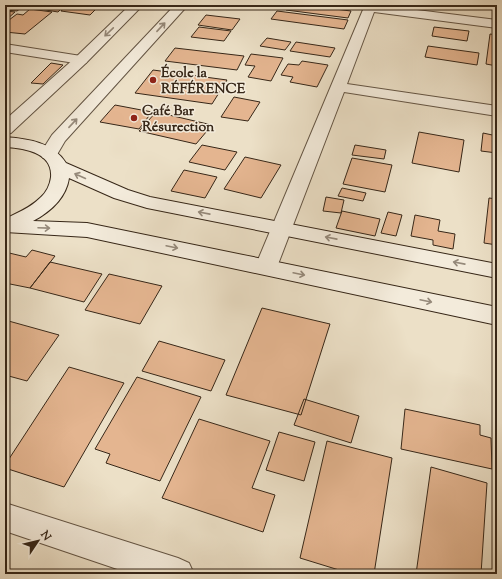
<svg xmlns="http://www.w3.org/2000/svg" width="502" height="579" viewBox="0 0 502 579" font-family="'Sorts Mill Goudy',serif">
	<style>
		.building { fill: #e4b590; stroke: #372718 }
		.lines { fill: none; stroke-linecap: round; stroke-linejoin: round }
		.minor-casing { stroke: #645544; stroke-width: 2 }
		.tertiary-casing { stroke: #645544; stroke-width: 2 }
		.secondary-casing { stroke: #372718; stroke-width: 2 }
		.minor { fill: #f3ebdb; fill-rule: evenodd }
		.tertiary { fill: #f3ebdb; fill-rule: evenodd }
		.secondary { fill: #f3ebdb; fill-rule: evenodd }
		.oneway { stroke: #95897a }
		.poi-dot { fill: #8f2418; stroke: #f3ebdb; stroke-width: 1.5 }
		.labels { text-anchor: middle; stroke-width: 3; stroke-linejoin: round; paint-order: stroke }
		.far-poi-label { font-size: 14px; font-weight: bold; fill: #372718; stroke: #f3ebdb; text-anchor: start }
	</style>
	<rect width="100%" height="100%" fill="#ece0c7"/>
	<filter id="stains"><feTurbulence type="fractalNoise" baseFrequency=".005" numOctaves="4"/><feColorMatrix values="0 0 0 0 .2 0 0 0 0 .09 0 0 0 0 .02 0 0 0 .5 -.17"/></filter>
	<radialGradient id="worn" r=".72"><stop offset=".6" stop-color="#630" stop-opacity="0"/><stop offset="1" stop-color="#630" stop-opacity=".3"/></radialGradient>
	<!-- building -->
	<path class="building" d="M 5,5 L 25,5 L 17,11 L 5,10 Z
		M 27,5 L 62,5 L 60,7 L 43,5 L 38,9 L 24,7 Z
		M 68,5 L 100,5 L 90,15 L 61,11 Z
		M 289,5 L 303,5 L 351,11 L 348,18 L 286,10 Z
		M 44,6 L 62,8 L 58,12 L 40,9 Z
		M 30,9 L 52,12 L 25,34 L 5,32 L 5,23 L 17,14 L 23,15 Z
		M 5,11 L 15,12 L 5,21 Z
		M 277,11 L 348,20 L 344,29 L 271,19 Z
		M 206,15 L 240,19 L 232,30 L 198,25 Z
		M 199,27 L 231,31 L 224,41 L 191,37 Z
		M 434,27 L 469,31 L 467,41 L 432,36 Z
		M 490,34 L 497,35 L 497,66 L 486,64 Z
		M 267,38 L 291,42 L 285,50 L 260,46 Z
		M 296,42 L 335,48 L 330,57 L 290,51 Z
		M 428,46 L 479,53 L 477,65 L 425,57 Z
		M 175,48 L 244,56 L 237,70 L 165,61 Z
		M 251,54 L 283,58 L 271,81 L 248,77 L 255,66 L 245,65 Z
		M 302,61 L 328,65 L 317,87 L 290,82 L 293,77 L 281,75 L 288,64 L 299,65 Z
		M 51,63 L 63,65 L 43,84 L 31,83 Z
		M 153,70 L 227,80 L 212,104 L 135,93 Z
		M 234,97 L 260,102 L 248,121 L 221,117 Z
		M 115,105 L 152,112 L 139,129 L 100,122 Z
		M 156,112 L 212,125 L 196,144 L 139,131 Z
		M 419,132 L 464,140 L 459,172 L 412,163 Z
		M 483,133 L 497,136 L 497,153 L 481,151 Z
		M 202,145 L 237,152 L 225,170 L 189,162 Z
		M 355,145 L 386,150 L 384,159 L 352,155 Z
		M 245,157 L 281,165 L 261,198 L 224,189 Z
		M 352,158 L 392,165 L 385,192 L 343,184 Z
		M 184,170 L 217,177 L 205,198 L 171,191 Z
		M 342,188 L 366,193 L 363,201 L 338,196 Z
		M 326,197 L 344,200 L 341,213 L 323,211 Z
		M 489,198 L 497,199 L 497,245 L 484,243 Z
		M 342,211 L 380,219 L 375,236 L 336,228 Z
		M 388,212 L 402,215 L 396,236 L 381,233 Z
		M 415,215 L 440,220 L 438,231 L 455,234 L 453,249 L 433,245 L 433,240 L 411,236 Z
		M 32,250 L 55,256 L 30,288 L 5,283 L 5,252 L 26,257 Z
		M 50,262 L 102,274 L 84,302 L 30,288 Z
		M 109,274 L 162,286 L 140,324 L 85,310 Z
		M 262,308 L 330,324 L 301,415 L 226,395 Z
		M 5,320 L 59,335 L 27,381 L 5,375 Z
		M 159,341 L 225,360 L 211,391 L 142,371 Z
		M 69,367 L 124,383 L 64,487 L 5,468 L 5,465 Z
		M 137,377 L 201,397 L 160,481 L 106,463 L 110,454 L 95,449 Z
		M 304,399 L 359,416 L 351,443 L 294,425 Z
		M 405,409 L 480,425 L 480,435 L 491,438 L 492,469 L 401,449 Z
		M 199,419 L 270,441 L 252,488 L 275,495 L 263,532 L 162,498 Z
		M 279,432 L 315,442 L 304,481 L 266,470 Z
		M 327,441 L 392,458 L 374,574 L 352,574 L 300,558 Z
		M 431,467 L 487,483 L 481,574 L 416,574 Z"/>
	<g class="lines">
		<defs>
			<path id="minor" d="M 365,5 L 377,5 L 497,20 L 497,28 L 374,12 L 347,84 L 497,106 L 497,116 L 344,92 L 277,267 L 274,272 L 266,274 L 258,272 L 255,267 Z
				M 5,44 L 81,56 L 86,57 L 88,60 L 86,63 L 81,64 L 5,52 Z
				M 5,503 L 178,558 L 189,563 L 194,574 L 132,574 L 5,531 Z"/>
			<path id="tertiary" d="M 130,5 L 143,5 L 86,63 L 11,133 L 5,134 L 5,120 L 76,57 Z
				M 175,5 L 188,5 L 65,141 L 55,158 L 49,159 L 43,158 L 40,154 L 52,135 Z"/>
			<path id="secondary" d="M 5,137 C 28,139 53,142 66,163 L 128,190 L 150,197 L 497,264 L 497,278 L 147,208 L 114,198 L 69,178 C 66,198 50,212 33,221 L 87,223 L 497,307 L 497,325 L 87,237 L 5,232 L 5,219 C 17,213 30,208 40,198 C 46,193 50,185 51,177 C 53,152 23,148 5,147 Z"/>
		</defs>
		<!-- minor casing -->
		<use href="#minor" class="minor-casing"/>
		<!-- tertiary casing -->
		<use href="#tertiary" class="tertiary-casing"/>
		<!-- secondary casing -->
		<use href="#secondary" class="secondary-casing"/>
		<!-- minor -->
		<use href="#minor" class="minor"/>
		<!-- tertiary -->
		<use href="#tertiary" class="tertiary"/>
		<!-- secondary -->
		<use href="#secondary" class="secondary"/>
	</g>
	<!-- one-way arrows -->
	<defs><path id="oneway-shaft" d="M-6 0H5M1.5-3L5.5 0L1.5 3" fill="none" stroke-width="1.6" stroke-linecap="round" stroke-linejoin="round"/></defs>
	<g class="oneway">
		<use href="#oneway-shaft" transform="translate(161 27) rotate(-47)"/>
		<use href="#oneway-shaft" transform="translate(109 32) rotate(136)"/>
		<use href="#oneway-shaft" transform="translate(73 123) rotate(-47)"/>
		<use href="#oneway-shaft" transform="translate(80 176) rotate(-156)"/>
		<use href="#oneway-shaft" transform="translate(204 213) rotate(-169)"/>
		<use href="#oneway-shaft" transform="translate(44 228) rotate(2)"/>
		<use href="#oneway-shaft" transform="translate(331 238) rotate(-169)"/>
		<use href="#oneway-shaft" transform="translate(172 247) rotate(12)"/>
		<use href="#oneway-shaft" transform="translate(459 263) rotate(-169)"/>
		<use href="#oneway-shaft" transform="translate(299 274) rotate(12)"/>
		<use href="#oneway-shaft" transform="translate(426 301) rotate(12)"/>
	</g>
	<!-- markers -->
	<g class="poi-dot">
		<circle cx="153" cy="80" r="4"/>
		<circle cx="134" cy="118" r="4"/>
	</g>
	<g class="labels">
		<!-- far-poi labels -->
		<g class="far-poi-label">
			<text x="161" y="77">École la<tspan x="161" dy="16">RÉFÉRENCE</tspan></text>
			<text x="142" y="115">Café Bar<tspan x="142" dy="16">Résurection</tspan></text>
		</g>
	</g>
	<!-- margin -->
	<rect width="502" height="579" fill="none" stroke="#ece0c7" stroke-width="20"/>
	<rect x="6" y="6" width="490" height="567" fill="none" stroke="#372718" stroke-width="2"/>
	<rect x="10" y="10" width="482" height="559" fill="none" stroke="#372718"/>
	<!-- north arrow -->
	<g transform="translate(38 541) rotate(55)" stroke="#f3ebdb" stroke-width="3" paint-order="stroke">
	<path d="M0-3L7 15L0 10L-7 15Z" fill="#372718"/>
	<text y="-6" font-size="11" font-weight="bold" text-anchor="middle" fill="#372718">N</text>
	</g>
	<rect width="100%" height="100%" filter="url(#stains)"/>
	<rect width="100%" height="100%" fill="url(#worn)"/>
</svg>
